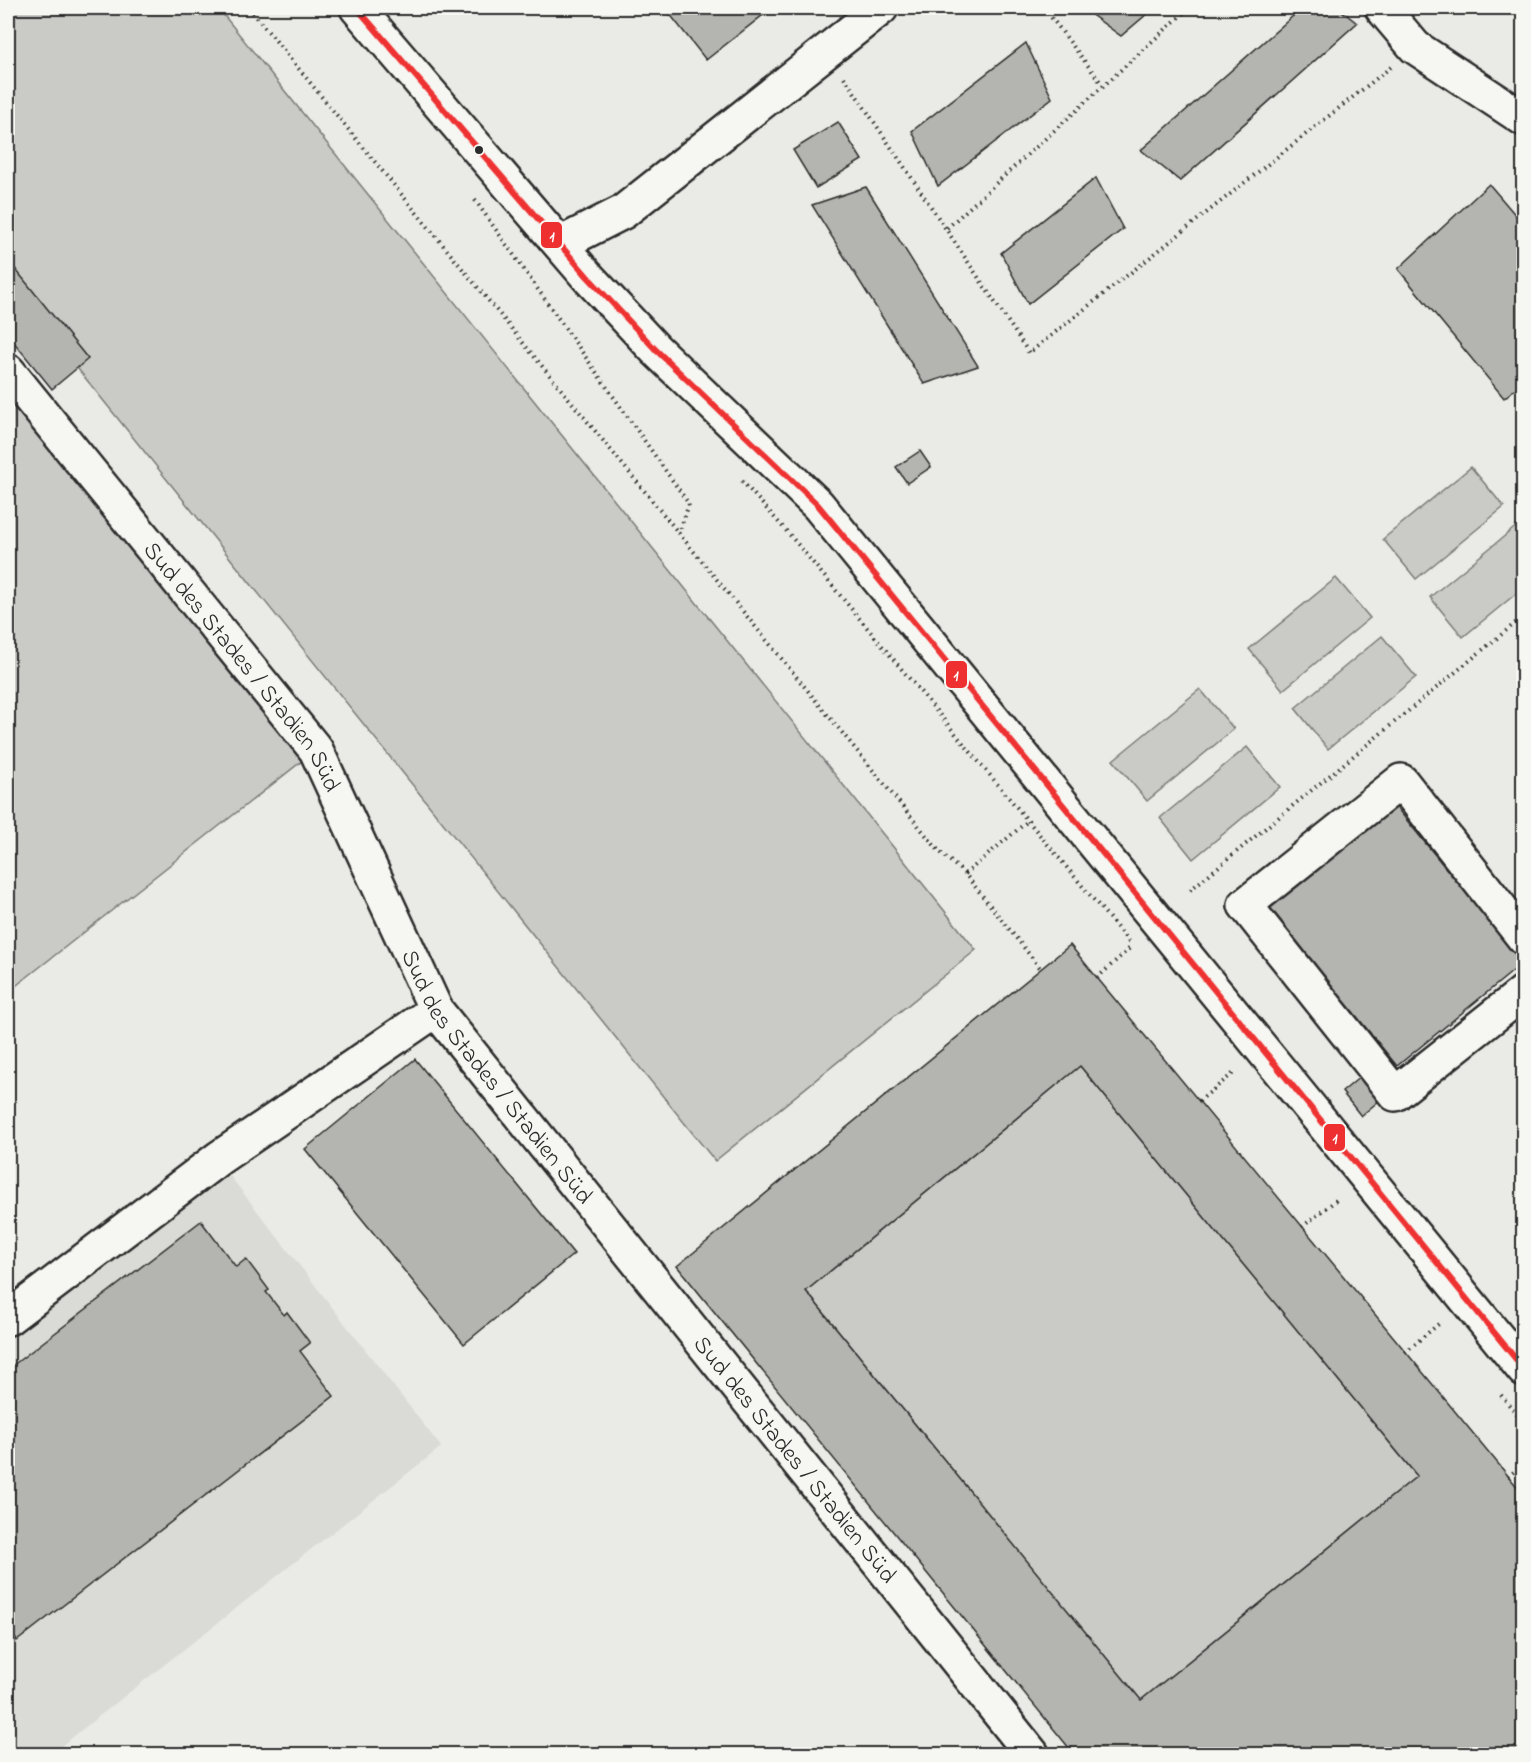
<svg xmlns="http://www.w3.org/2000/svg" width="1531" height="1762" viewBox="0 0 1531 1762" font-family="'Indie Flower',sans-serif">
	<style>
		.built { fill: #dadad6 }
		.green { fill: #cacac7; stroke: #7a7a79; stroke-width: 1.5 }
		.building { fill: #b4b4b1; stroke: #2b2b2b; stroke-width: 1.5; fill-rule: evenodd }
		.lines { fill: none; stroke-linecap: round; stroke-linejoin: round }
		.minor-casing { stroke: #2b2b2b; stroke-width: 38 }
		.path { stroke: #2b2b2b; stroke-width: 4; stroke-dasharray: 1.5 4.5; stroke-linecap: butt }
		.minor { stroke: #f6f6f2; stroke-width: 33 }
		.bus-1-casing { stroke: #f6f6f2; stroke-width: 10 }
		.bus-1 { stroke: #ee3030; stroke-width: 6 }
		.bus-dot { fill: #2b2b2b; stroke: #f6f6f2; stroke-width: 2 }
		.labels { text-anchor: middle; stroke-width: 4.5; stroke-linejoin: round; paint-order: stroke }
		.street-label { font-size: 24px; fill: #2b2b2b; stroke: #f6f6f2 }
		.line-badge { stroke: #f6f6f2; stroke-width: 2 }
		.badge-label { font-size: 16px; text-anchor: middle; font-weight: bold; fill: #fff }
	</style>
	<rect width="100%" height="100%" fill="#eaeae6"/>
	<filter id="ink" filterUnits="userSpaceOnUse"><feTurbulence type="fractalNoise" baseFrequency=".0167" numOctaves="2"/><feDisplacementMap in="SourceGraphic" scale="12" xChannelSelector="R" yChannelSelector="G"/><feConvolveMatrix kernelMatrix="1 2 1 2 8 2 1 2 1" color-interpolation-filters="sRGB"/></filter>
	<g filter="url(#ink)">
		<!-- built -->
		<path class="built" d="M 219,1158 L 233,1180 L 441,1447 L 51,1754 L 8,1754 L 8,1317 Z"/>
		<!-- green -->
		<path class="green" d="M 8,8 L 218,8 L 976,950 L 715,1161 L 8,282 Z
			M 8,371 L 316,750 L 8,992 Z
			M 1471,467 L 1504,507 L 1416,579 L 1383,539 Z
			M 1518,525 L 1523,532 L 1523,588 L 1463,637 L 1430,597 Z
			M 1336,578 L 1370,618 L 1283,690 L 1249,649 Z
			M 1382,636 L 1416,677 L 1328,749 L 1295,708 Z
			M 1200,689 L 1234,729 L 1147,801 L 1113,760 Z
			M 1247,747 L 1280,787 L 1193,859 L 1160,818 Z
			M 1080,1066 L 1417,1476 L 1141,1700 L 806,1291 Z"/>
		<!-- building -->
		<path class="building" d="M 665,8 L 772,8 L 706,60 Z
			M 1082,8 L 1154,8 L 1121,36 Z
			M 1302,8 L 1338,8 L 1357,23 L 1180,181 L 1141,150 Z
			M 1026,43 L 1052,98 L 938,186 L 912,131 Z
			M 838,122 L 862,160 L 816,188 L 793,150 Z
			M 1096,178 L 1123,229 L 1028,304 L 1001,253 Z
			M 1489,184 L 1524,225 L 1524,382 L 1504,398 L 1398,269 Z
			M 866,187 L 978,366 L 924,384 L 812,205 Z
			M 8,260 L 88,359 L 52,389 L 8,335 Z
			M 920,451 L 931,467 L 907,483 L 896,467 Z
			M 1392,802 L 1523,963 L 1397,1066 L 1266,905 Z
			M 1070,945 L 1524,1495 L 1524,1754 L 1074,1754 L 677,1266 ZM 1080,1066 L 1417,1476 L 1141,1700 L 806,1291 Z
			M 415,1059 L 574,1254 L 464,1344 L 305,1149 Z
			M 1361,1076 L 1380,1100 L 1361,1116 L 1342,1092 Z
			M 201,1221 L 236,1267 L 246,1259 L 269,1290 L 266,1292 L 284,1315 L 287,1312 L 310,1343 L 300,1351 L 334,1396 L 17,1641 L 8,1629 L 8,1369 Z"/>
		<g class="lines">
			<defs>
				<g id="minor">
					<path d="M 357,8 L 587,276 L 656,350 L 818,505 L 1524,1370"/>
					<path d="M 1382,8 L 1415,47 L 1524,119"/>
					<path d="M 560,244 L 623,212 L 881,8"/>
					<path id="s1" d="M 8,371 L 316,750 L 436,1010 L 1032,1754"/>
					<path d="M 1524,938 L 1401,781 L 1245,905 L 1395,1094 L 1524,992"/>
					<path d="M 8,1318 L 219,1158 L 436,1010"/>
				</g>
			</defs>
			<!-- minor casing -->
			<use href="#minor" class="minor-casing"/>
			<!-- path -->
			<path class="path" d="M 249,8 L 939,851 L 965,874 L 1041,969
				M 1044,8 L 1102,84
				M 844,77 L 1029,353 L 1391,67
				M 475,200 L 689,504 L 679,533
				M 947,228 L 1189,8
				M 742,481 L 789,534 L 1129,942
				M 965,874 L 1029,820
				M 1190,890 L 1524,616
				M 1097,978 L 1132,946
				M 1199,1101 L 1235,1072
				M 1302,1227 L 1339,1198
				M 1405,1352 L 1441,1322
				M 1501,1395 L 1524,1423
				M 1508,1477 L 1524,1463"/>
			<!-- minor -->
			<use href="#minor" class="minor"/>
			<defs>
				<path id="bus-1" d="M 357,8 L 587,276 L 656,350 L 818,505 L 1524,1369"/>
			</defs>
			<!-- bus-1 casing -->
			<use href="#bus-1" class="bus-1-casing"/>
			<!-- bus-1 -->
			<use href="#bus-1" class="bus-1"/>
		</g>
	</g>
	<!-- markers -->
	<circle class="bus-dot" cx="479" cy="150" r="5"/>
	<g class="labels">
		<!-- street labels -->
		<g class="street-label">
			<text dy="8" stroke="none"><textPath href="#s1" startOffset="378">Sud des Stades / Stadien Süd</textPath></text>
			<text dy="8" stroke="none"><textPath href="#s1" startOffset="864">Sud des Stades / Stadien Süd</textPath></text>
			<text dy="8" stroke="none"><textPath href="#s1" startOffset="1350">Sud des Stades / Stadien Süd</textPath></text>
		</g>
	</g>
	<g class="line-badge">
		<rect x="540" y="221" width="23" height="28" rx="6" fill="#ee3030"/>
		<rect x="945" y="660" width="23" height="29" rx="6" fill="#ee3030"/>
		<rect x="1323" y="1123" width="23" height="29" rx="6" fill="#ee3030"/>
	</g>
	<g class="badge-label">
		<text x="552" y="241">1</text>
		<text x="956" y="680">1</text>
		<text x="1335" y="1143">1</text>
	</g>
	<!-- margin -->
	<rect width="1531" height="1762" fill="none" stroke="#f6f6f2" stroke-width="30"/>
	<rect x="15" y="15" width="1501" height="1732" fill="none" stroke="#2b2b2b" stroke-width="2" filter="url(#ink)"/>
</svg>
